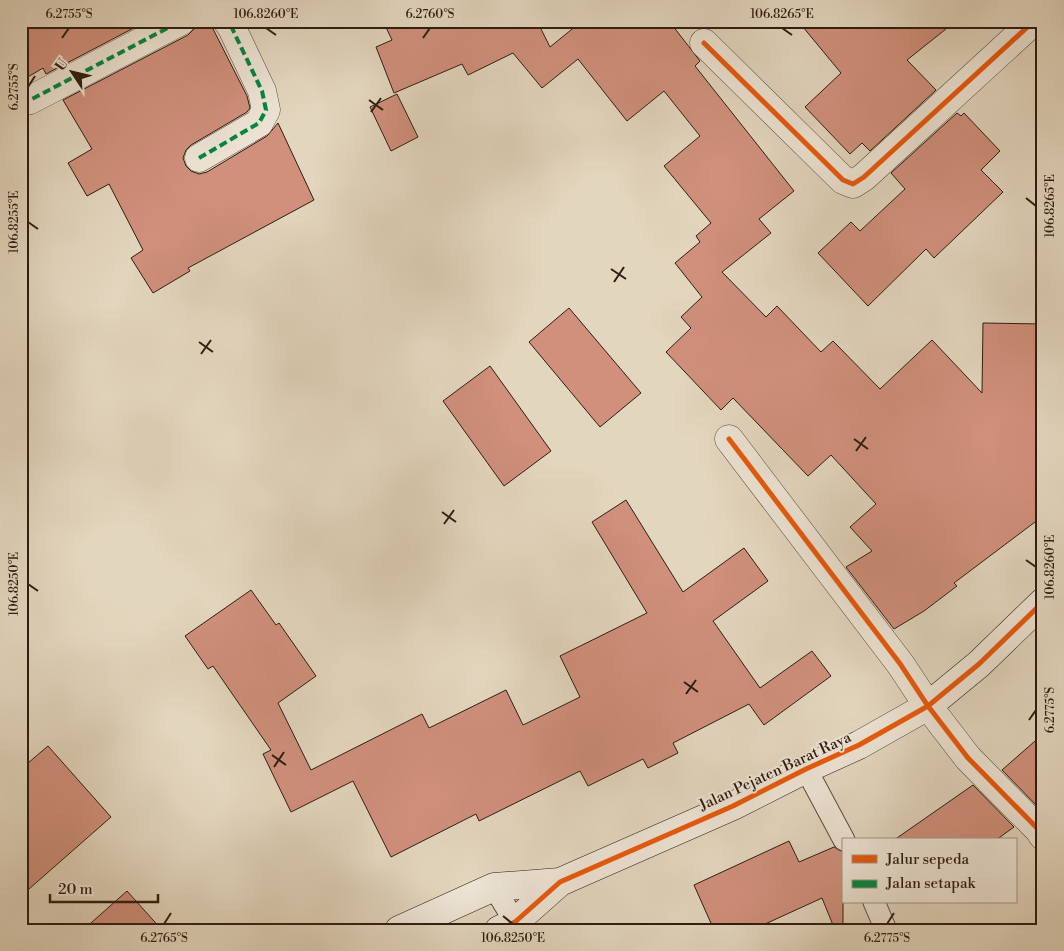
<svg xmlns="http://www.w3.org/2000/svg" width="1064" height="951" viewBox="0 0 1064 951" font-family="'Libre Bodoni',serif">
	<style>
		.building { fill: #d0907c; stroke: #2e1d10 }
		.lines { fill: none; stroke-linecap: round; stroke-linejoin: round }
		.lane-casing { stroke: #5b4b3c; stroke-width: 23 }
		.street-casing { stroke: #5b4b3c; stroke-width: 29 }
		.secondary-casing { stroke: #2e1d10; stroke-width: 29 }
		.lane { stroke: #ede4d5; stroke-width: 21 }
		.street { stroke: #ede4d5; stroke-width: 28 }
		.secondary { stroke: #ede4d5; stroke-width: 28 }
		.quiet { stroke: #00873e; stroke-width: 4; stroke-dasharray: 8 4; stroke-linecap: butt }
		.cycleway-casing { stroke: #ede4d5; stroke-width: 8 }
		.cycleway { stroke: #e8590c; stroke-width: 5 }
		.ticks { fill: none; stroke: #2e1d10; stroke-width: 2 }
		.labels { text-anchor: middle; stroke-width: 4; stroke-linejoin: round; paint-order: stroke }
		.street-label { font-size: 15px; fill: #2e1d10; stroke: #ede4d5 }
		.neatline { fill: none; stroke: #2e1d10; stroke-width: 2 }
		.ticks-label { font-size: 12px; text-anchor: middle; fill: #2e1d10 }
	</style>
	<rect width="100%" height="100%" fill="#e3d6be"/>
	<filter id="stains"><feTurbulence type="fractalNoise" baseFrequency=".004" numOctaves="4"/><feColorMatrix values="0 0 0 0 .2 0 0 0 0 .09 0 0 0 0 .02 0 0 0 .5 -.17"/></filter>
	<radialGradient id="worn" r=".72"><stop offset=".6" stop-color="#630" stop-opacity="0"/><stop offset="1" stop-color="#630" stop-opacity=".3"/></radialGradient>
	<!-- building -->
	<path class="building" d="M 21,21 L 147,21 L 46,74 L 43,68 L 21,81 Z
		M 197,21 L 209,21 L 247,96 L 250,108 L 247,112 L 191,145 L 186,150 L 183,158 L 186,166 L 191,171 L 199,174 L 207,172 L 267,136 L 278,123 L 314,200 L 188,268 L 190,271 L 153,293 L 131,258 L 143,250 L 109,184 L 87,196 L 68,163 L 92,149 L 63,100 L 188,35 L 194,29 Z
		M 383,21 L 537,21 L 550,47 L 582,21 L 669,21 L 700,61 L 695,66 L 794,191 L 759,219 L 771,233 L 722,272 L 766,317 L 777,306 L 821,352 L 833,341 L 880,389 L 932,340 L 982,393 L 983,323 L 1043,324 L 1043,516 L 954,583 L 957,586 L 924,611 L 894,629 L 846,567 L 872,551 L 850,527 L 876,504 L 831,455 L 808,476 L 733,398 L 721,410 L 666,352 L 691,328 L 681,317 L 702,297 L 675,263 L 700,242 L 696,236 L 711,223 L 664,166 L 700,136 L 664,91 L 627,121 L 578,59 L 542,88 L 513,53 L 468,75 L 462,64 L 394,93 L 376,47 L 392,40 Z
		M 798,21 L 956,21 L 907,60 L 936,90 L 870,151 L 862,143 L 850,154 L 805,107 L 841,73 Z
		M 397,94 L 418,137 L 391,151 L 370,107 Z
		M 957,113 L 961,116 L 964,113 L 1000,151 L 981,170 L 1003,192 L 934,258 L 926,249 L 868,306 L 818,253 L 851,222 L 860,231 L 905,189 L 891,173 Z
		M 569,308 L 641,393 L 600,427 L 529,342 Z
		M 490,366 L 551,451 L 504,486 L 443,401 Z
		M 626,500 L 683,592 L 744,548 L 768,581 L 713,621 L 760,688 L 812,651 L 831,676 L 764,725 L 749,704 L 673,743 L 678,753 L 648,768 L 643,759 L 588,786 L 580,771 L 479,821 L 476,814 L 391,857 L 353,781 L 291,812 L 263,754 L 271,750 L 213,666 L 208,669 L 185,636 L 251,590 L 276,625 L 279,623 L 316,676 L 278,703 L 311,770 L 422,714 L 429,728 L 506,690 L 523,725 L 580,697 L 560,656 L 647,613 L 592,522 Z
		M 1043,734 L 1043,807 L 1040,809 L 1002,770 Z
		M 48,746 L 111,817 L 21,896 L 21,769 Z
		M 973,785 L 1014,827 L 996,840 L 894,840 Z
		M 789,841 L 799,862 L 834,847 L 843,852 L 843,930 L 835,930 L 822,898 L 752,930 L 714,930 L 694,885 Z
		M 127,891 L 162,930 L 83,930 Z"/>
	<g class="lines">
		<defs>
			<path id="lane" d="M 806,769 L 844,840
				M 494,887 L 515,922 L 523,930
				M 874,902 L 886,930"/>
			<path id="street" d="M 704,43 L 843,180 L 853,184 L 864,177 L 1034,21
				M 21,102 L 30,100 L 181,21
				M 199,158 L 259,123 L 266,110 L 262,91 L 231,26 L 227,21
				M 729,439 L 901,665 L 928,706 L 968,758 L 1039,830 L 1043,836"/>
			<path id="secondary" d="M 399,930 L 494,887 L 560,882
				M 499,930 L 515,922 L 560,882 L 733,806 L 806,769 L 859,745 L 928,706 L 979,664 L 1043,602"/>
		</defs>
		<!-- lane casing -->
		<use href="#lane" class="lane-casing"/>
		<!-- street casing -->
		<use href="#street" class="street-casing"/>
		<!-- secondary casing -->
		<use href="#secondary" class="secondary-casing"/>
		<!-- lane -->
		<use href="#lane" class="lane"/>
		<!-- street -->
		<use href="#street" class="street"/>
		<!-- secondary -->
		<use href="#secondary" class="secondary"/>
		<!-- quiet -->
		<path class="quiet" d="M 21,102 L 30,100 L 181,21
			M 199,158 L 259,123 L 266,110 L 262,91 L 231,26 L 227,21"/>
		<defs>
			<path id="cycleway" d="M 704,43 L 843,180 L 853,184 L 864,177 L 1034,21
				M 729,439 L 901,665 L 928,706 L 968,758 L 1039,830 L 1043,836
				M 499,930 L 515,922 L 560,882 L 733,806 L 806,769 L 859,745 L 928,706 L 979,664 L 1043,602"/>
		</defs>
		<!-- cycleway casing -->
		<use href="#cycleway" class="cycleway-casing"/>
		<!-- cycleway -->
		<use href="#cycleway" class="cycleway"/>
	</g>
	<!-- ticks -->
	<path class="ticks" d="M 266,28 L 276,35M 782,28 L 792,35M 62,38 L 69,28M 423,38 L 430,28M 28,87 L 35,76M 369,100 L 383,110M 371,112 L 381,98M 1026,198 L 1036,206M 28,222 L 38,229M 611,269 L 626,279M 614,282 L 624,267M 199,342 L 213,352M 201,354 L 211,340M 854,439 L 868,449M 856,451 L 866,437M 442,512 L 456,522M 444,524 L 454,510M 1026,560 L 1036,567M 28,584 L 38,591M 684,682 L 698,692M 686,694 L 696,680M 1029,720 L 1036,710M 272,755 L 286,765M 274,767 L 284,752M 503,916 L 513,924M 164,924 L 171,913M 887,924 L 894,913"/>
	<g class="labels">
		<!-- street labels -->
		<g class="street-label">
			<text transform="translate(775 771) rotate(-25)" y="5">Jalan Pejaten Barat Raya</text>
		</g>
	</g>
	<!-- margin -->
	<rect width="1064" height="951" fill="none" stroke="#e3d6be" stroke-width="55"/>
	<!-- legend -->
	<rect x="842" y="838" width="175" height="65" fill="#ede4d5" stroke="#a19486"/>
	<rect x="852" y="855" width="25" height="8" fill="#e8590c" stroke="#a19486"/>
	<text x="886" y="864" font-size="15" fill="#2e1d10">Jalur sepeda</text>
	<rect x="852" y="880" width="25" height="8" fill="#00873e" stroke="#a19486"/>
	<text x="886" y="888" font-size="15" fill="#2e1d10">Jalan setapak</text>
	<!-- north arrow -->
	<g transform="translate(72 72) rotate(305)" stroke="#ede4d5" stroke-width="4" paint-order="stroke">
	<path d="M0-4L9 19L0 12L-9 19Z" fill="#2e1d10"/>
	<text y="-8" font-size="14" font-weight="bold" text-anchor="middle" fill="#2e1d10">U</text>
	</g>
	<!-- scale -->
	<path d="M50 894v8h108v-8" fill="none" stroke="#2e1d10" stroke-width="2.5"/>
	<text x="58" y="894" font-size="15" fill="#2e1d10" stroke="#ede4d5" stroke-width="4" paint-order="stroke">20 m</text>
	<rect x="28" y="28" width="1008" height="896" class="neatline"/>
	<g class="ticks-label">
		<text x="69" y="18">6.2755°S</text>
		<text x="266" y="18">106.8260°E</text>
		<text x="430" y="18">6.2760°S</text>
		<text x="782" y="18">106.8265°E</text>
		<text transform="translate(14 87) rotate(-90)" y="4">6.2755°S</text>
		<text transform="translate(1050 206) rotate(-90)" y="4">106.8265°E</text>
		<text transform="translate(14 222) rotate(-90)" y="4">106.8255°E</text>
		<text transform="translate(1050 567) rotate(-90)" y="4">106.8260°E</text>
		<text transform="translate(14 584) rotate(-90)" y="4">106.8250°E</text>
		<text transform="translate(1050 710) rotate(-90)" y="4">6.2775°S</text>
		<text x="164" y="942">6.2765°S</text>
		<text x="513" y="942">106.8250°E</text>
		<text x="887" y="942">6.2775°S</text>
	</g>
	<rect width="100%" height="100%" filter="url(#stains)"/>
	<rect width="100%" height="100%" fill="url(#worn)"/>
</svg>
